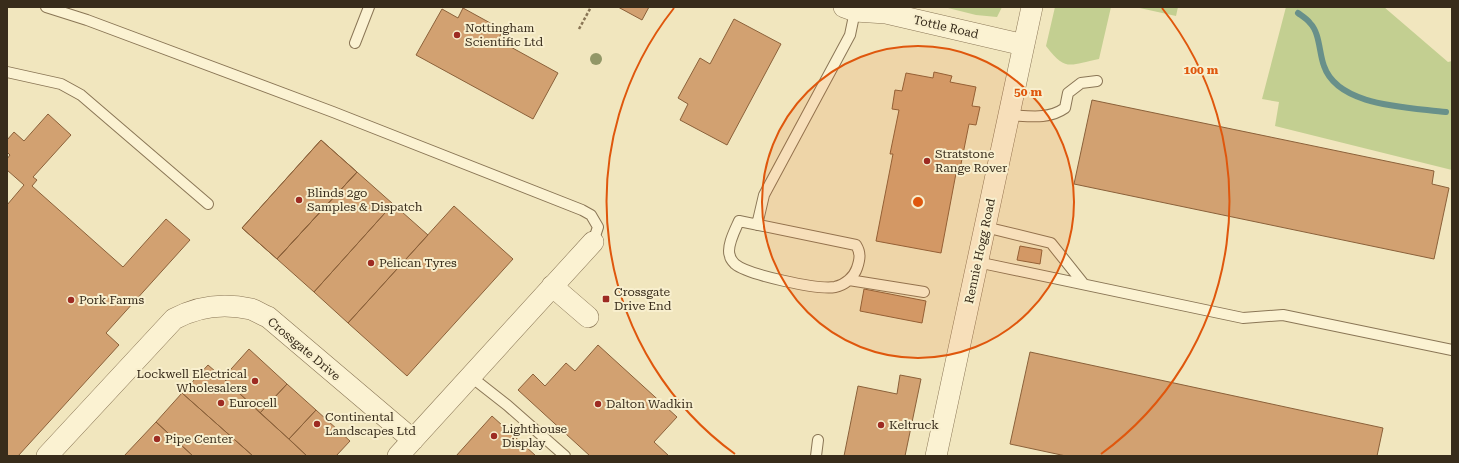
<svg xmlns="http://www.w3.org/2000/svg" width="1459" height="463" viewBox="0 0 1459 463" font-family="'Roboto Serif',serif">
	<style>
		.green { fill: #c3cf91 }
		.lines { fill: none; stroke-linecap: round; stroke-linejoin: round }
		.stream { stroke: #68908a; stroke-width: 6 }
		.building { fill: #d2a171; stroke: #8b613a }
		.lane-casing { stroke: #8a7656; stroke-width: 12 }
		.street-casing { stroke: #8a7656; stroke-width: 22 }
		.path { stroke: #8a7656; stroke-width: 2.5; stroke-dasharray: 3 2; stroke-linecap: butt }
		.lane { stroke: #fbf2d2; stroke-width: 10 }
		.street { stroke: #fbf2d2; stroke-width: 21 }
		.tree { fill: #929767 }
		.ring { fill: none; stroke: #df570d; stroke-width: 2 }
		.poi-dot { fill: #9d2b22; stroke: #f8efce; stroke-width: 1.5 }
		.labels { text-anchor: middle; stroke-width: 4; stroke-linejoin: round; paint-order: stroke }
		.street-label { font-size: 12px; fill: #382c1b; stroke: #f8efce }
		.poi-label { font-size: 12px; fill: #382c1b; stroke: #f8efce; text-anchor: start }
		.centre { fill: #df570d; stroke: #f8efce; stroke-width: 2 }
		.ring-label { font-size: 12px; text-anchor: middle; font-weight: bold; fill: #df570d; stroke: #f8efce; stroke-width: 4; stroke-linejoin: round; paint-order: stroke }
	</style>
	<rect width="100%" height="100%" fill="#f1e6be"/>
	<!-- green -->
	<path class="green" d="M 944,7 L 1002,7 L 997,17 L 976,15 Z
		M 1055,7 L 1111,7 L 1099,59 C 1069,65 1066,72 1046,46 Z
		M 1135,7 L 1178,7 L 1176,16 Z
		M 1286,7 L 1384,7 L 1448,62 L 1452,61 L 1452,170 L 1275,126 L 1279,102 L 1262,99 Z"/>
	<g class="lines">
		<!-- stream -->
		<path class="stream" d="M 1298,13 C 1302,16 1307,19 1310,23 C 1320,33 1319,53 1324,66 C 1338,107 1409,107 1446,112"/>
	</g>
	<!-- building -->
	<path class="building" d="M 618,7 L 649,7 L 642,20 Z
		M 463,8 L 503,30 L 498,40 L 558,73 L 533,119 L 416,55 L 442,9 L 458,18 Z
		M 734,19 L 781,44 L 727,145 L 680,120 L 688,104 L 678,98 L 700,58 L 710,64 Z
		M 934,72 L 952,76 L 950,82 L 976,87 L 972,106 L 980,107 L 976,125 L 969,124 L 960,169 L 957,168 L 941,253 L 876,241 L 893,154 L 890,154 L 899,110 L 892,109 L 895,90 L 902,91 L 906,73 L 933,78 Z
		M 1092,100 L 1434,171 L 1432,184 L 1449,188 L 1434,259 L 1074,184 Z
		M 48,114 L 71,135 L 33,177 L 37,180 L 32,186 L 123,267 L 166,219 L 190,240 L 106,333 L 119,345 L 18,456 L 7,456 L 7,205 L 24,185 L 7,170 L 7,159 L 10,155 L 7,152 L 7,140 L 14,132 L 24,141 Z
		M 321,140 L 357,172 L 277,259 L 242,228 Z
		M 321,140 L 357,172 L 277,259 L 242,228 Z
		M 357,172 L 393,204 L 314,292 L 277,259 Z
		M 393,204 L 428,235 L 348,323 L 314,292 Z
		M 454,206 L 513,259 L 407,376 L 348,323 Z
		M 1020,246 L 1042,250 L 1040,264 L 1017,260 Z
		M 864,289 L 926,301 L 922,323 L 860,311 Z
		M 598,345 L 677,417 L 654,442 L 669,456 L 590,456 L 518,390 L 533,374 L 545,386 L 566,363 L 575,371 Z
		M 249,349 L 287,384 L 260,413 L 223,378 Z
		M 1030,352 L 1383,428 L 1377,456 L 1066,456 L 1010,444 Z
		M 208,365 L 223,378 L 307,456 L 253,456 L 182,393 Z
		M 900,375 L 921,379 L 905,456 L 844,456 L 858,386 L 897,394 Z
		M 287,384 L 316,410 L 289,439 L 260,413 Z
		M 182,393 L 253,456 L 193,456 L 156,422 Z
		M 316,410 L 350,441 L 336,456 L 307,456 L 289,439 Z
		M 492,416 L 536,456 L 456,456 Z
		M 156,422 L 193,456 L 124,456 Z"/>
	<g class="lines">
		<defs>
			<path id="lane" d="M 46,7 L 87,20 L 333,112 L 582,210 L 591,215 L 598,227 L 593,242
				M 355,43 L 369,7
				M 7,72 L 61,84 L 81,95 L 208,204
				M 1009,115 C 1029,116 1048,120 1065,108 L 1068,93 L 1081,83 L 1097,81
				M 739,221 L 856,245 C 861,253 860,259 857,268 C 854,277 845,285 835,287 C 818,290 748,275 735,264 C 733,262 730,258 730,256 C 726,247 735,230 739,221 Z
				M 757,225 L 764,195 L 850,35 L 855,11
				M 985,227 L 1051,243 L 1083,283
				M 977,262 L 1243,318 L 1283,315 L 1452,350
				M 849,280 L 924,292
				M 470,376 L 507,405 L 565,456
				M 816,456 L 818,440"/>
			<path id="street" d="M 844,7 L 855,11 L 886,13 L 1024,45
				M 552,286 L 588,317
				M 47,456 L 174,319 C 198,306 225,303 251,309 C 257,311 262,315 268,317 L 413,440
				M 398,456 L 593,242
				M 936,456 L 1032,7"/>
		</defs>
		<!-- lane casing -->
		<use href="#lane" class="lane-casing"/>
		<!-- street casing -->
		<use href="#street" class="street-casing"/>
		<!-- path -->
		<path class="path" d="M 579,29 L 591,7"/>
		<!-- lane -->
		<use href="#lane" class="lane"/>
		<!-- street -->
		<use href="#street" class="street"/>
	</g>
	<!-- trees -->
	<circle class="tree" cx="596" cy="59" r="6"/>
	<!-- distance rings -->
	<circle cx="918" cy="202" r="156" fill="#df570d" fill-opacity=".12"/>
	<g class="ring">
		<circle cx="918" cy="202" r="156"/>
		<path d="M735 454A312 312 0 0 1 674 8M1162 8A312 312 0 0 1 1101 454"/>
	</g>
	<!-- markers -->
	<g class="poi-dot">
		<circle cx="457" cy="35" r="4"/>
		<circle cx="927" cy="161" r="4"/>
		<circle cx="299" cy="200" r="4"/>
		<circle cx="371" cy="263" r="4"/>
		<rect x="602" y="295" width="8" height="8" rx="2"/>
		<circle cx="71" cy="300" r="4"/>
		<circle cx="255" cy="381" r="4"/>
		<circle cx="221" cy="403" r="4"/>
		<circle cx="598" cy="404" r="4"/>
		<circle cx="317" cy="424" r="4"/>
		<circle cx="881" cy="425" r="4"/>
		<circle cx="494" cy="436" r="4"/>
		<circle cx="157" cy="439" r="4"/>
	</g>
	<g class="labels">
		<!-- street labels -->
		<g class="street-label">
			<text transform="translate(946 27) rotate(13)" y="4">Tottle Road</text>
			<text transform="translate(980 251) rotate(-78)" y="4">Rennie Hogg Road</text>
			<text transform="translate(304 349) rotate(40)" y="4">Crossgate Drive</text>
		</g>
		<!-- poi labels -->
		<g class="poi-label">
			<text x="465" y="32">Nottingham<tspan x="465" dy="14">Scientific Ltd</tspan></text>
			<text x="935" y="158">Stratstone<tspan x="935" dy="14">Range Rover</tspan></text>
			<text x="307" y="197">Blinds 2go<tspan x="307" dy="14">Samples &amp; Dispatch</tspan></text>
			<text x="379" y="267">Pelican Tyres</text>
			<text x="614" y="296">Crossgate<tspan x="614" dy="14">Drive End</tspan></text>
			<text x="79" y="304">Pork Farms</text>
			<text x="247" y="378" text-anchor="end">Lockwell Electrical<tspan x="247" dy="14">Wholesalers</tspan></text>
			<text x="229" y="407">Eurocell</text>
			<text x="606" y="408">Dalton Wadkin</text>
			<text x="325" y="421">Continental<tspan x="325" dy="14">Landscapes Ltd</tspan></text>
			<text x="889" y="429">Keltruck</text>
			<text x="502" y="433">Lighthouse<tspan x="502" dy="14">Display</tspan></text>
			<text x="165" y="443">Pipe Center</text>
		</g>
	</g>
	<circle cx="918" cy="202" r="6" class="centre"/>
	<g class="ring-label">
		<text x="1201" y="74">100 m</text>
		<text x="1028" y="96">50 m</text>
	</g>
	<!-- border -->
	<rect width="1459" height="463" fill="none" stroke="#382c1b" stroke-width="16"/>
</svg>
